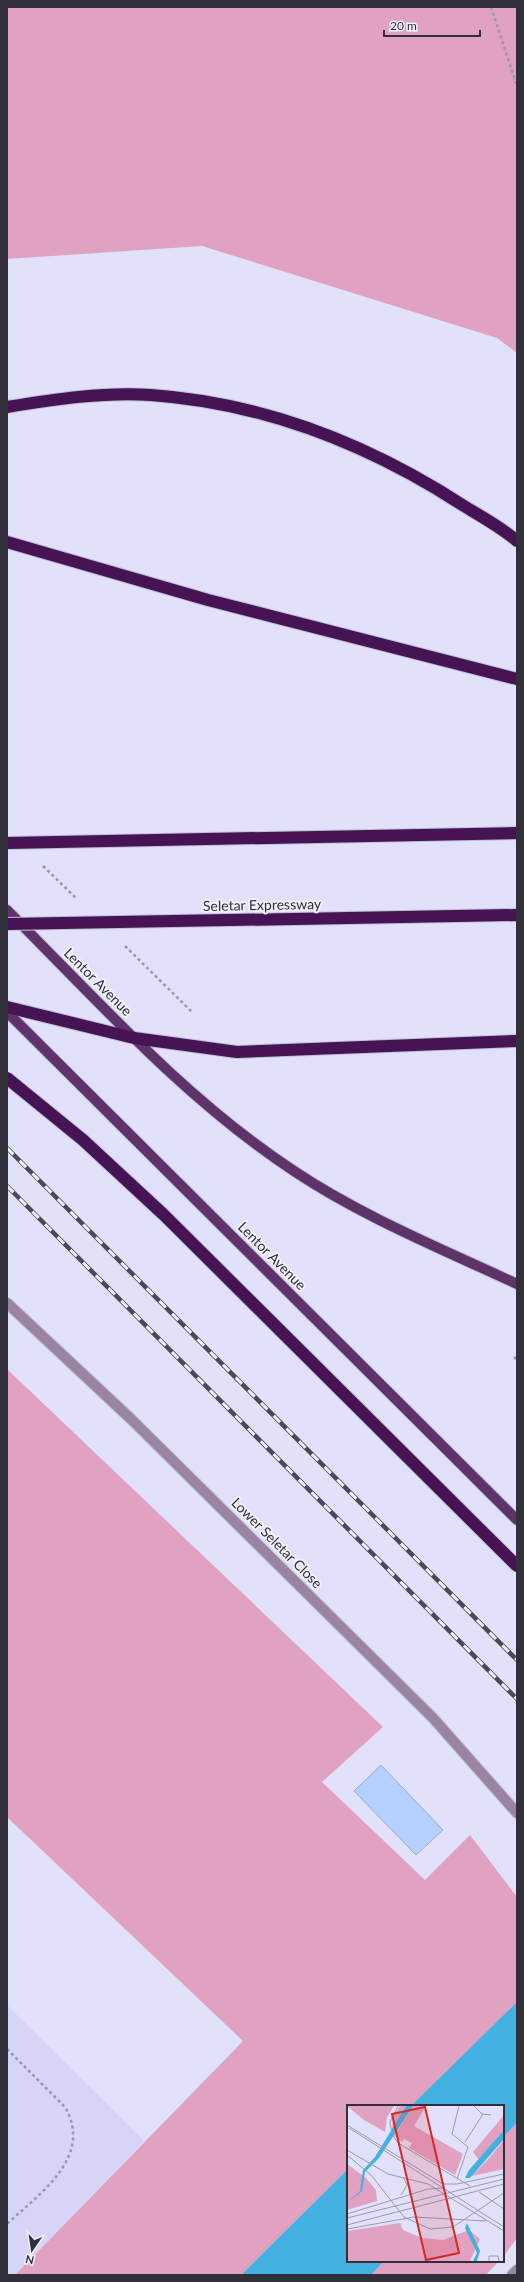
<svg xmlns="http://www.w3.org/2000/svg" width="524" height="2282" viewBox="0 0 524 2282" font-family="Lato,sans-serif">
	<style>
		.built { fill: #d7d5f7 }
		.green { fill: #e1a2c2 }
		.water { fill: #43b1e0 }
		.building { fill: #b4d1ff; stroke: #9faec5 }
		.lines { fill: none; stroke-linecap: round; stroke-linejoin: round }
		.minor-casing { stroke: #bebdd5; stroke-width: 12 }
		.major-casing { stroke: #bebdd5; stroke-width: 12 }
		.highway-casing { stroke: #bebdd5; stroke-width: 14 }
		.path { stroke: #9897ac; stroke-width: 2.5; stroke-dasharray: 3 3; stroke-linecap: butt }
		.minor { stroke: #9b83a2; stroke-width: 10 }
		.major { stroke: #5d3369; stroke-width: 10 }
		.highway { stroke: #461354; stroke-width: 12 }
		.rail-casing { stroke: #4a4956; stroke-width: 4.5 }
		.rail { stroke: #f0f0fb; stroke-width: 3; stroke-dasharray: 9; stroke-linecap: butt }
		.highway-bridge-casing { stroke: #bebdd5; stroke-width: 14; stroke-linecap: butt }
		.highway-bridge { stroke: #461354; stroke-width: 12 }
		.labels { text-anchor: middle; stroke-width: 4; stroke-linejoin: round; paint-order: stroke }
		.street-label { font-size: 14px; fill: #302f3a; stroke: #f0f0fb }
		.inset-road { fill: none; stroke: #9b9aae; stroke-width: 1 }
		.view { fill: #d62828; fill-opacity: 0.15; stroke: #d62828; stroke-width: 2 }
		.inset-edge { fill: none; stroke: #302f3a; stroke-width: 2 }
	</style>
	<rect width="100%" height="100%" fill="#e2e1fc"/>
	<!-- built -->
	<path class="built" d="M 7,2005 L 144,2141 L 15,2275 L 7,2275 Z"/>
	<!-- green -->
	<path class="green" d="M 7,7 L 517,7 L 517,353 L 497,338 L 202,246 L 7,259 Z
		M 7,1369 L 383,1727 L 322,1782 L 425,1880 L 470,1835 L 517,1897 L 517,2002 L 412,2106 L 348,2106 L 348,2169 L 241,2275 L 15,2275 L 243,2041 L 7,1817 Z
		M 517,2123 L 517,2238 L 503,2257 L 503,2137 Z
		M 384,2261 L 499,2261 L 486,2275 L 371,2275 Z"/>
	<!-- water -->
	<path class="water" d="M 517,2002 L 517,2123 L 503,2137 L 503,2106 L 411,2106 Z
		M 348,2169 L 348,2261 L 384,2261 L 371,2275 L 241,2275 Z"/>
	<!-- building -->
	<path class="building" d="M 381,1765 L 443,1830 L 416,1855 L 354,1791 Z"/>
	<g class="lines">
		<defs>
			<path id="minor" d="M 7,1303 L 131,1419 L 433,1718 L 517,1813
				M 512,2275 L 517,2270"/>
			<path id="major" d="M 7,910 C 98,1001 186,1100 294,1171 C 363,1217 442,1249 517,1284
				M 7,1012 L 517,1520"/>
			<path id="highway" d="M 7,407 C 55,399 103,392 151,395 C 264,403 370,445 464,506 C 482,517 501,527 517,541
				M 7,542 L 208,600 L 517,679
				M 7,1007 L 134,1038 L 237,1052 L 517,1041"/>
		</defs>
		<!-- minor casing -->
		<use href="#minor" class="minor-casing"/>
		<!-- major casing -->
		<use href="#major" class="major-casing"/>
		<!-- highway casing -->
		<use href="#highway" class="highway-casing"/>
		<!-- path -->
		<path class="path" d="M 491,7 L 517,86
			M 43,866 L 77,899
			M 125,946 L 191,1011
			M 514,1357 L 517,1360
			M 7,2049 L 65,2107 C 94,2157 39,2194 7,2224"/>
		<!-- minor -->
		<use href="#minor" class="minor"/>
		<!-- major -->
		<use href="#major" class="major"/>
		<!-- highway -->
		<use href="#highway" class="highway"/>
		<defs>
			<path id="rail" d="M 7,1148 L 517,1660
				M 7,1186 L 517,1699"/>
		</defs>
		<!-- rail casing -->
		<use href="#rail" class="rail-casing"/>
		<!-- rail -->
		<use href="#rail" class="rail"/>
		<defs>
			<path id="highway-bridge" d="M 7,843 L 517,833
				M 7,924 L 517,915
				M 7,1078 L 83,1140 L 164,1215 L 517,1566"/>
		</defs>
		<!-- highway-bridge casing -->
		<use href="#highway-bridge" class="highway-bridge-casing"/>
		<!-- highway-bridge -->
		<use href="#highway-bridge" class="highway-bridge"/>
	</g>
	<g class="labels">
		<!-- street labels -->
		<g class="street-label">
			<text transform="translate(262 905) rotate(-1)" y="5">Seletar Expressway</text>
			<text transform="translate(98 982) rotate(45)" y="5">Lentor Avenue</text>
			<text transform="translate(272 1256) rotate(45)" y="5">Lentor Avenue</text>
			<text transform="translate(277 1543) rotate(45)" y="5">Lower Seletar Close</text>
		</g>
	</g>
	<!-- overview -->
	<g transform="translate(347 2105)">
		<rect width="157" height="157" fill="#e2e1fc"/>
		<path d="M 0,1 L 47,1 L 40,12 L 38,27 L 17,15 ZM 53,1 L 59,1 L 45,24 L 46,11 ZM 66,1 L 79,1 L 67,21 L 116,49 L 108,70 L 62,43 L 65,38 L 57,34 L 55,37 L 47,31 ZM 157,10 L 157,25 L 132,55 L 126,47 ZM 157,35 L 157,64 L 125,71 L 143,52 ZM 0,59 L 19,73 L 29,85 L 30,96 L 0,105 ZM 53,118 L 56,125 L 75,133 L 96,135 L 122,125 L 133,134 L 123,156 L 0,156 L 0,126 Z" fill="#e1a2c2"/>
		<path d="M 59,1 L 66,1 L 32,53 L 18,67 L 15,86 L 0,98 L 13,86 L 16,65 L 28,52 ZM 157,25 L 157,34 L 123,73 L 118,73 L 122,65 ZM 120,118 L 133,146 L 130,156 L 126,156 L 130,148 L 118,123 Z" fill="#43b1e0"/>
		<path class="inset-road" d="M 51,1 L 43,17 L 45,29 L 51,38 L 123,81M 127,1 L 135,9 L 144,10M 0,20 L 96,79 L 110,79 L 157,69M 2,23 L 157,122M 118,37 L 136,9M 0,45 L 41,69 L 81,79 L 157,126M 0,50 L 24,70 L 57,112 L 83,124 L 106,122 L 157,88M 110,74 L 121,42 L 105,29 L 112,1M 132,87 L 157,104M 54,90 L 60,80 L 56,72M 0,109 L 81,84 L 97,83M 0,113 L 157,74M 0,120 L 157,79M 0,124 L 67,112 L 139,116M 142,156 L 142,151 L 151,151 L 152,156"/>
		<path class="view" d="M 78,2 L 112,148 L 79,155 L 45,9 Z"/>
		<rect width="157" height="157" class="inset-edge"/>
	</g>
	<!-- border -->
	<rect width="524" height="2282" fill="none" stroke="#302f3a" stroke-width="16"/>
	<!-- north arrow -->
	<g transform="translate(32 2250) rotate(193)" stroke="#f0f0fb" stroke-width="3" paint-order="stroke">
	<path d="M0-3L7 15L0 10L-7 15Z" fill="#302f3a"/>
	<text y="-6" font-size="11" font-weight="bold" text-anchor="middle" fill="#302f3a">N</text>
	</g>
	<!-- scale -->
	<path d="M384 30v6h96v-6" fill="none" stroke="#302f3a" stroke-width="2"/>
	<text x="390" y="30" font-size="12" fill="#302f3a" stroke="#f0f0fb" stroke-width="3" paint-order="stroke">20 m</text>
</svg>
